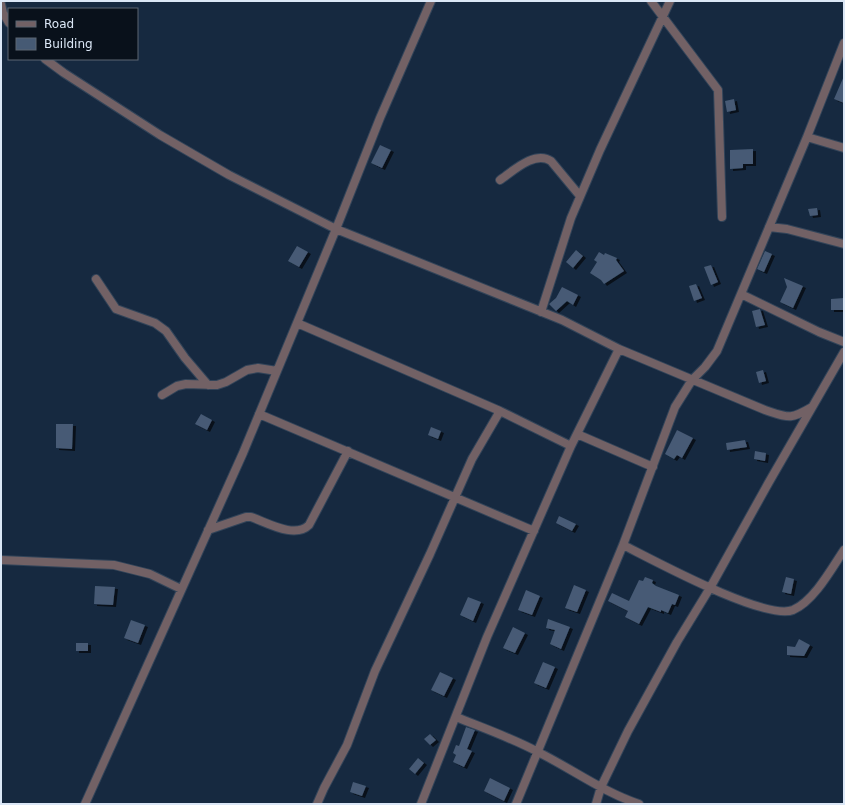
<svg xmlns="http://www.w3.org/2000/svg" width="845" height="805" viewBox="0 0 845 805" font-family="'DejaVu Sans',sans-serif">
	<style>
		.building { fill: #465a74; filter: url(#shadow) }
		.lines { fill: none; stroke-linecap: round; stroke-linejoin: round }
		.minor-casing { stroke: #324459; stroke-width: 10 }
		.minor { stroke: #726165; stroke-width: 8 }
	</style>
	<defs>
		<filter id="shadow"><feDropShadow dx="3" dy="2" stdDeviation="0" flood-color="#0009"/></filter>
	</defs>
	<rect width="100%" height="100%" fill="#162940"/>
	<!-- building -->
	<path class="building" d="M 844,76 L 844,103 L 834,99 Z
		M 734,99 L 736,110 L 727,112 L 725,101 Z
		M 380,145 L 391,150 L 382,168 L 371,163 Z
		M 753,149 L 753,164 L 743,164 L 743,168 L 730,169 L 730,150 Z
		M 817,208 L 818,215 L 810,216 L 808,209 Z
		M 297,246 L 308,252 L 299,267 L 288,261 Z
		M 576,250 L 583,256 L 573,268 L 566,262 Z
		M 765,251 L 772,254 L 764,272 L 757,269 Z
		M 599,252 L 604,255 L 605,253 L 617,258 L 616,260 L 624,271 L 604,284 L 601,280 L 590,273 L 597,262 L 594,260 Z
		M 711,265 L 718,282 L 711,285 L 704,267 Z
		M 784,278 L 803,286 L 793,308 L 780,302 L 787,287 Z
		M 696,284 L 702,298 L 694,301 L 689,286 Z
		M 562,287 L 578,295 L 573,305 L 567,301 L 556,311 L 549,304 L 556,298 Z
		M 844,298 L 844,310 L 831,310 L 831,299 Z
		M 760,309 L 765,325 L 756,327 L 752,311 Z
		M 763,370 L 766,381 L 759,383 L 756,372 Z
		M 201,414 L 212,420 L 207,430 L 195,424 Z
		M 56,424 L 73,424 L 72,449 L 56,448 Z
		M 431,427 L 441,431 L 438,439 L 428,435 Z
		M 677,430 L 693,438 L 682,458 L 677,455 L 674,459 L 665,454 Z
		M 745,440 L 747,447 L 727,450 L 726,443 Z
		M 755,451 L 766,453 L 765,461 L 754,459 Z
		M 559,516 L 576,524 L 572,531 L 556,523 Z
		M 645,577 L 653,580 L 652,583 L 656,586 L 679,595 L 675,605 L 672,604 L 668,613 L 661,610 L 661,612 L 648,607 L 639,624 L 625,617 L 628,611 L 608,601 L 612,593 L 629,601 L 639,580 L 643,581 Z
		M 786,577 L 794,579 L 791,594 L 782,592 Z
		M 574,585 L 586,590 L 577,612 L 565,608 Z
		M 95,586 L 115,587 L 113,605 L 94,604 Z
		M 526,590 L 540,596 L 532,615 L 518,610 Z
		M 468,597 L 481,602 L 473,621 L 460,615 Z
		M 548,619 L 570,627 L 561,649 L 550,644 L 555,630 L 546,628 Z
		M 131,620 L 145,625 L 138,643 L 124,638 Z
		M 513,627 L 525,633 L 515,653 L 503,648 Z
		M 799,639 L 810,645 L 804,656 L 787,655 L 787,646 L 795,647 Z
		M 76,643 L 88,643 L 88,651 L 76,651 Z
		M 543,662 L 555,667 L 546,688 L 534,683 Z
		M 440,672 L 453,678 L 444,696 L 431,690 Z
		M 466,727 L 475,730 L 467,749 L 472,751 L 464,767 L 453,762 L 456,755 L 453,753 L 456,745 L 459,746 Z
		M 430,734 L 436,740 L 430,745 L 424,739 Z
		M 418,758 L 424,763 L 415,774 L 409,769 Z
		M 490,778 L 510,788 L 504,801 L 484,791 Z
		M 353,782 L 366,786 L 362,796 L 350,792 Z"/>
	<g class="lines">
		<defs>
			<path id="minor" d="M 651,1 L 718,90 L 722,217
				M 1,4 L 3,13 L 9,23
				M 45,59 L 64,73 L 160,135 L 229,175 L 336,229 L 562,320 L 619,349 L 765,410 C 789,418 790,420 812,407
				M 807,137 L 844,148
				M 500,180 C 513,171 535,150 551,161 L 580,196
				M 769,227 L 787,229 L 844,244
				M 96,279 L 116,309 L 155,323 L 166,331 L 185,358 L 208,385
				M 741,294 L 819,332 L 844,342
				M 541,312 L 571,218 L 600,150 L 670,1
				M 297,323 L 500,411 L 571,446
				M 162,395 L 177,386 L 186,384 L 217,385 L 226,382 L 247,370 L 258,368 L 277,371
				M 259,414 L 534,531
				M 577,434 L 653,467
				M 208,530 L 246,517 L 251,517 C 268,523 295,539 309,525 L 348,451
				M 623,545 C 653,560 765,621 793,610 C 814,601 832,568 844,550
				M 1,560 L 114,565 L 150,574 L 181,589
				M 456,717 C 483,728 512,738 538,752 C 572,769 603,792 639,804
				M 85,804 L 243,453 L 336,229 L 380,118 L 431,1
				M 317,804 L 324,788 L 347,745 L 375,671 L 430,554 L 472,459 L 500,411
				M 421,804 L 487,637 L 571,446 L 619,349
				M 516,804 L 623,545 L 675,407 L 692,380 L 705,367 L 717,351 L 807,137 L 844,43
				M 596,804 L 601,787 L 628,731 L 677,642 L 710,588 L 769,482 L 844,352"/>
		</defs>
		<!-- minor casing -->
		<use href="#minor" class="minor-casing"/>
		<!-- minor -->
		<use href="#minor" class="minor"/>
	</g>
	<!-- border -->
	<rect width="845" height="805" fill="none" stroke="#dbe7f6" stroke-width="4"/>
	<!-- legend -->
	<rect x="8" y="8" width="130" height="52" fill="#09111b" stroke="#5d6773"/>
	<rect x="16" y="21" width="20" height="6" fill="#726165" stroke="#5d6773"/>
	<text x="44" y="28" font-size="12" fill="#dbe7f6">Road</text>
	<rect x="16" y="38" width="20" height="12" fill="#465a74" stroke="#5d6773"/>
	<text x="44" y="48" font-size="12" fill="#dbe7f6">Building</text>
</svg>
